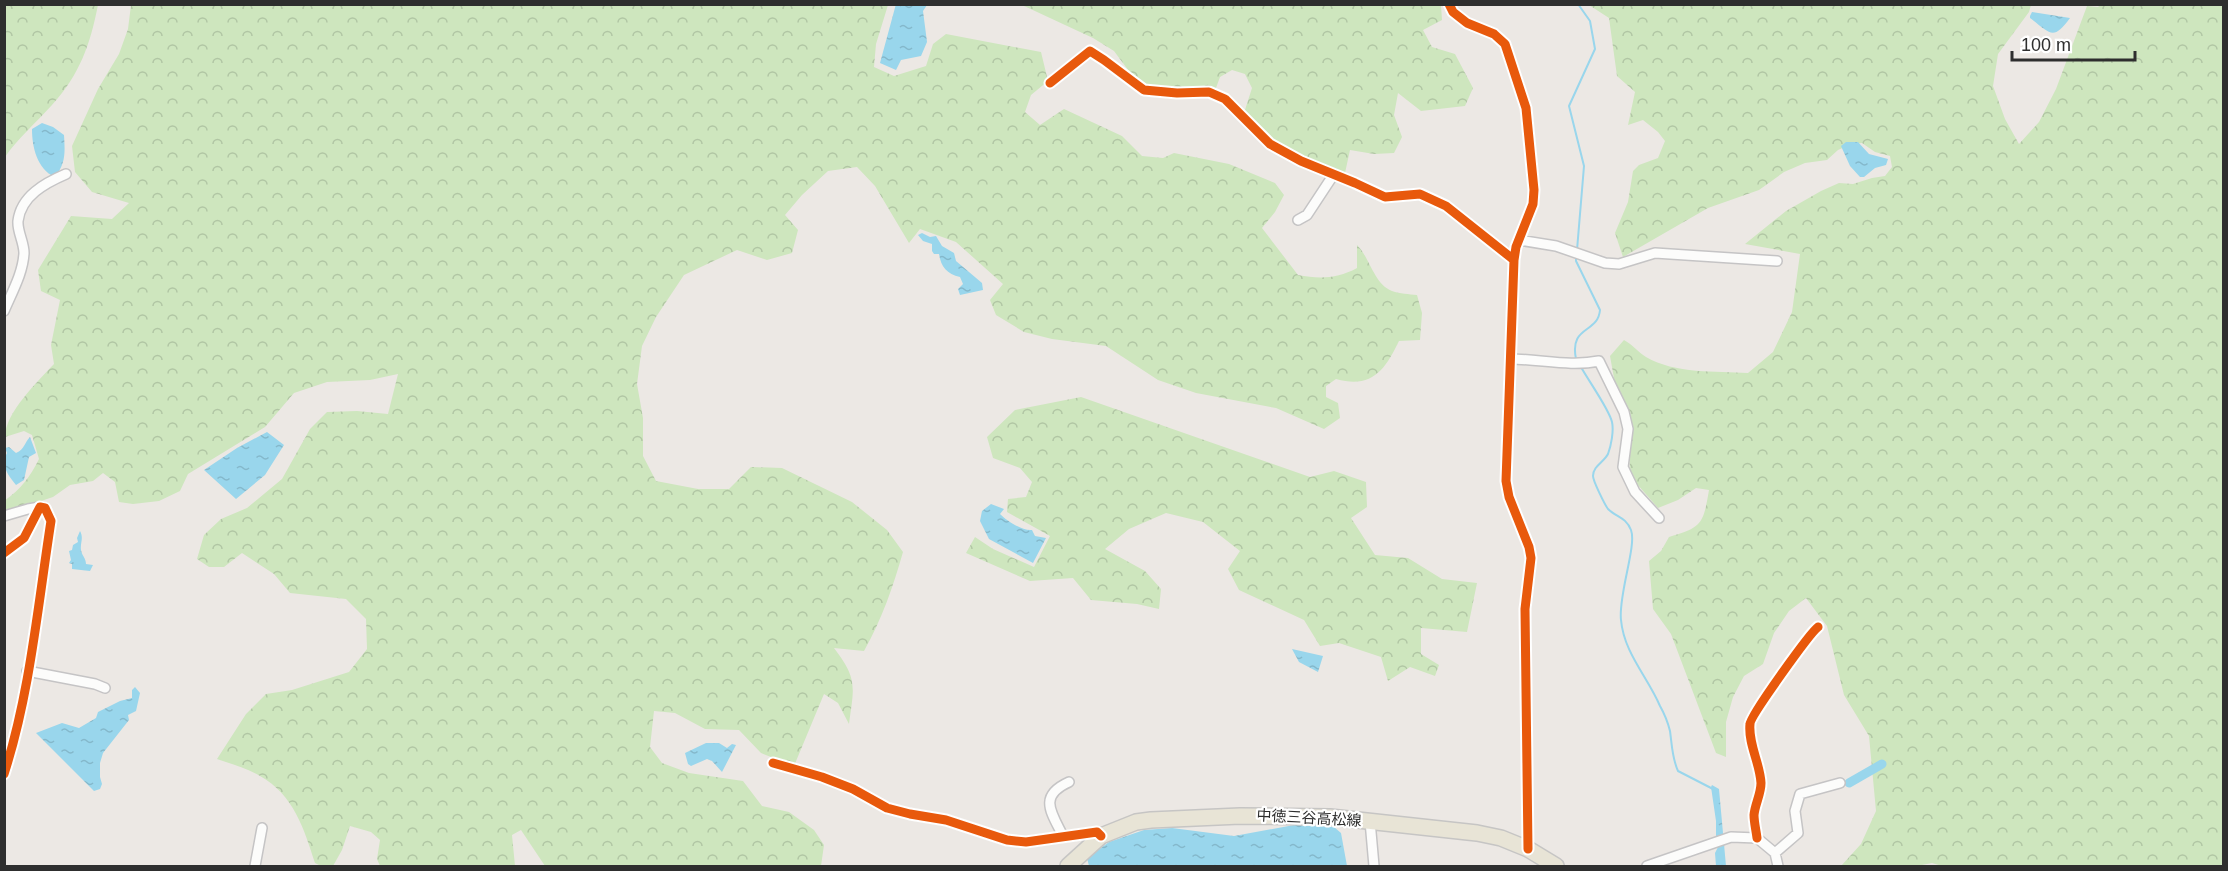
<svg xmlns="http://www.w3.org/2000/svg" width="2228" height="871" viewBox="0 0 2228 871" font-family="Arial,'Noto Sans JP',sans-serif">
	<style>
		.forest { fill: url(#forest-crowns) }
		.water { fill: url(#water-ripples) }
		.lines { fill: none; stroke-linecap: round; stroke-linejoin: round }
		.stream { stroke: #99d6ec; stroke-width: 2 }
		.canal { stroke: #99d6ec; stroke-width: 9 }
		.street-casing { stroke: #c5c4c5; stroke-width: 12 }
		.primary-casing { stroke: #c6c5c4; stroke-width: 18 }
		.street { stroke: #fcfcfb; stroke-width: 9 }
		.primary { stroke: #e8e4d6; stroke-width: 15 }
		.cycleway-casing { stroke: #fff; stroke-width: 13 }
		.cycleway { stroke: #e8590c; stroke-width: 9 }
		.labels { text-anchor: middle; stroke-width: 4.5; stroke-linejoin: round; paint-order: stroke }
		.street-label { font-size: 15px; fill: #2e2e2e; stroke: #fff }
	</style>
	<defs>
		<pattern id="forest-crowns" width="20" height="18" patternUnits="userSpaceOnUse" patternTransform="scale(1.5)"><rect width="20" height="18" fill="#cee6be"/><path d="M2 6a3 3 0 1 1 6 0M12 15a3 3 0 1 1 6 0" fill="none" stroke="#b1c6a4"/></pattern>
		<pattern id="water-ripples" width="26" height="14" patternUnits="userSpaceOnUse" patternTransform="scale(1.5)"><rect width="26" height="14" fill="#99d6ec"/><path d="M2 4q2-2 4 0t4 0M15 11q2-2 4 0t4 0" fill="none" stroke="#84b8cb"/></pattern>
	</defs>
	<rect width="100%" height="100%" fill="#ece8e4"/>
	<!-- forest -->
	<path class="forest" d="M 5,4 L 98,5 C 90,45 80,74 52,105 C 36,123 18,138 5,157 Z
		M 2101,4 L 2223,5 L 2223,866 L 1942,866 L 1932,863 L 1917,866 L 1841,866 L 1861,844 L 1876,811 L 1869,736 L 1844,695 L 1827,626 L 1806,598 L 1789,611 L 1774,633 L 1763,664 L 1744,676 L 1733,697 L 1726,722 L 1726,757 L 1716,753 L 1671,634 L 1653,609 L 1649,561 L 1661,551 L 1669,537 C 1702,527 1703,525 1709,490 L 1696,488 L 1678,500 L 1658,508 L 1630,476 L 1629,437 L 1617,395 L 1610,356 L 1624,340 C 1633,345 1638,352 1646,357 C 1675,374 1716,371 1748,373 L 1773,352 L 1792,312 L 1800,254 L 1745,244 L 1786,211 L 1821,191 L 1839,183 L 1853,184 L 1872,178 L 1885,176 L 1892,167 L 1890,156 L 1875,152 L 1862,143 L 1851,144 L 1838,150 L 1827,160 L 1805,163 L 1784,172 L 1759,190 L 1708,208 L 1623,257 L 1615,233 L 1628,202 L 1633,171 L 1639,165 L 1658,158 L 1665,141 L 1658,132 L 1643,120 L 1628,125 L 1635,92 L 1617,76 L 1609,18 L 1589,5 L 2031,5 L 2029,12 L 1998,54 L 1993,86 L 2005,119 L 2019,144 L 2039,122 L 2056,89 L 2087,6 L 2098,7 Z
		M 131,5 L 888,5 L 876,44 L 874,67 L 894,76 L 926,66 L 933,44 L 946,34 L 1041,52 L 1048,81 L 1031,95 L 1025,112 L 1040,125 L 1064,109 L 1122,136 L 1142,156 L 1163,158 L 1174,153 L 1229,164 L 1275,183 L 1284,195 L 1275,212 L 1262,228 L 1298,275 C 1319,279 1337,279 1357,268 L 1357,245 C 1370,258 1374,284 1392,291 C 1400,294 1409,294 1417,295 L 1422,313 L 1420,340 L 1399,341 C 1385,370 1372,389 1336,379 L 1326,386 L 1326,397 L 1338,403 L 1340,418 L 1324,429 L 1276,408 L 1196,393 L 1158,380 L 1106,346 L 1052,339 L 1024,332 L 996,315 L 990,300 L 1003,284 L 956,242 L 920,229 L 909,243 L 875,186 L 857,167 L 828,171 L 802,195 L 785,215 L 798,230 L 792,253 L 767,260 L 737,250 L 684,275 L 656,317 L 642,346 L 637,384 L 643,418 L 643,456 L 656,481 L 698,489 L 729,489 L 751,467 L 782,468 L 852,502 L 887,530 L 903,552 C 893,587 882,619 864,651 L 834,648 C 858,679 854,687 849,724 L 838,703 L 824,694 L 794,766 L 761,753 L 739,730 L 705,729 L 675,713 L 654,711 L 650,747 L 662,763 L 689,773 L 743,781 L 762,806 L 789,812 L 814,830 L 824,845 L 821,866 L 545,866 L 521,830 L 512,835 L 515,866 L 380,866 L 377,859 L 380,840 L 371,832 L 350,826 L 342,850 L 333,866 L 321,866 L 315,863 C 304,829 294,795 260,776 C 247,768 231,764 217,759 L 246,714 L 266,694 L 292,690 L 349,672 L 367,649 L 366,619 L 346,599 L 290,593 L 274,574 L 242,553 L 224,567 L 209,567 L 197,559 L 204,535 L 221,519 L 247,508 L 282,479 L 310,429 L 327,412 L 357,411 L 388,414 L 398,374 L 370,380 L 327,382 L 294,393 L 265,427 L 188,474 L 180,491 L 159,501 L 133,504 L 119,502 L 115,482 L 103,473 L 93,481 L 70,485 L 53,497 L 5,513 L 4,501 C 21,489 30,477 39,459 L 32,435 L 24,431 L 5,437 C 5,413 38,381 54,364 L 51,345 L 60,300 L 41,291 L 38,270 L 71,216 L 112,219 L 129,203 L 92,192 L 75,172 L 72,146 L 98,89 L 119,54 L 128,29 Z
		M 1022,5 L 1441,5 L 1442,20 L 1423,30 L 1432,47 L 1455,54 L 1473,88 L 1465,106 L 1421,111 L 1398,93 L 1394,115 L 1402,137 L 1394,153 L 1374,154 L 1350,150 L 1345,173 L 1304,158 L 1274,139 L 1244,113 L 1252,88 L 1245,74 L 1232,70 L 1220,77 L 1216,88 L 1140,86 L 1114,51 L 1093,38 Z
		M 1081,397 L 1310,477 L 1334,471 L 1366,482 L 1367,507 L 1351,518 L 1375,555 L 1408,558 L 1442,579 L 1477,583 L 1467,632 L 1421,628 L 1421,654 L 1439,665 L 1435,676 L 1410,667 L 1388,681 L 1381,657 L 1339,643 L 1320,646 L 1304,620 L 1239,590 L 1228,569 L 1240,551 L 1203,522 L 1166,513 L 1129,529 L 1105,549 L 1145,571 L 1161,589 L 1159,609 L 1137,604 L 1091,600 L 1073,578 L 1030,581 L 966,553 L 975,537 L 993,549 L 1034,567 L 1050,536 L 1007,512 L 1008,499 L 1026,497 L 1032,482 L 1020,468 L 993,458 L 987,437 L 1015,410 Z"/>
	<!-- water -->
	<path class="water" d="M 896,4 L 927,5 L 923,11 L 927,42 L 921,56 L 901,60 L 896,70 L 880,63 Z
		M 2032,12 L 2070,18 C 2053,41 2051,34 2030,18 L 2030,16 Z
		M 42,123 L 53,127 L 64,135 C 65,152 66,163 55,177 C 37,169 32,147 32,129 Z
		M 1846,142 L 1858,142 L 1869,154 L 1888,159 L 1886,165 L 1875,168 L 1864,177 L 1860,177 L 1850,166 L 1841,146 Z
		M 922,233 L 930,237 L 936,236 L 942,246 L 954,253 L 956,261 L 982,283 L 983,290 L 960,295 L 958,289 L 963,284 L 960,277 C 947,274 941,267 939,254 L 934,254 L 932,251 L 932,244 L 923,241 L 918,235 Z
		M 267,432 L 284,445 L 265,475 L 236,499 L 204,470 L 237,448 Z
		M 30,437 L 36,453 L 29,457 L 24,480 L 16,485 C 8,475 0,465 7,453 L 5,448 L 9,447 L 16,453 C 25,449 24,443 30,437 Z
		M 991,504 L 1004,509 L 1000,514 C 1007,521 1022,531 1032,530 L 1035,536 L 1046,538 L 1033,563 L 989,539 L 980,521 L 982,511 Z
		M 80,531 C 84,538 80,543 81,550 C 82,556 86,558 86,564 L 93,565 L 90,571 L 72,569 L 72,564 L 69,563 L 71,560 L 69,551 L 72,550 L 73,545 L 78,542 L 77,538 Z
		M 1292,649 L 1323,656 L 1318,672 L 1299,662 Z
		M 135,687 L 140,693 L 136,711 L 128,715 L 129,720 L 103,753 L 100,763 L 100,777 L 102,784 L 100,789 L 94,791 L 36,733 L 62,723 L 79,728 L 96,718 L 98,712 L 120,701 L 132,698 L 132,690 Z
		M 706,743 L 719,743 L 727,748 L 732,744 L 736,745 L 722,772 L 712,761 L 707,759 L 691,766 L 688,764 L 685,753 Z
		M 1712,785 L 1719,789 L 1726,866 L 1716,866 L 1715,853 L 1718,847 L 1716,839 L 1716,821 L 1711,787 Z
		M 1294,825 L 1334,827 L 1341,833 L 1347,866 L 1089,866 L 1087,858 L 1109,842 L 1144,830 L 1172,828 L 1234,836 Z"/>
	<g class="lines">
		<!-- stream -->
		<path class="stream" d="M 1577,250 L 1584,166 L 1569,106 L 1595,49 L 1590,21 L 1578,4
			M 1576,359 C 1569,325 1598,334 1600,310 L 1576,261 L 1576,255
			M 1581,367 C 1588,380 1609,409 1612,422 C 1614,431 1611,446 1608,454 C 1604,462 1593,466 1593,476 C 1593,481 1605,505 1608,509 C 1616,517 1626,517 1631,530 C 1637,546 1618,595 1621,620 C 1624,653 1647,676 1660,706 C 1664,713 1668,723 1670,731 C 1672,745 1672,758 1678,771 L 1713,789"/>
		<!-- canal -->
		<path class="canal" d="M 1849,783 L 1882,764"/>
		<defs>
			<path id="street" d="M 1449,4 L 1453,12 L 1467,23 L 1494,34 L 1505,44 L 1526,108 L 1534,190 L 1533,204 L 1516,247 L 1514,260 L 1506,481 L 1509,497 L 1529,547 L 1531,558 L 1525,609 L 1528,849
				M 1050,83 L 1090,51 L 1104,60 L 1144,90 L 1177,93 L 1209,92 L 1225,99 L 1270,144 L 1301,161 L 1355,183 L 1385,197 L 1420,194 L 1446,206 L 1514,260
				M 1298,220 L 1307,215 L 1334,174
				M 1519,240 L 1556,246 L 1605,263 L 1619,264 L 1655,253 L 1777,261
				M 4,311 C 12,292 23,273 24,253 C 24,242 17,231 18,221 C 21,196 45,183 66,174
				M 1510,359 C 1540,359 1570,367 1599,361 L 1624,412 L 1628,429 L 1623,467 L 1635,492 L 1659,518
				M 4,516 L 28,509 L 40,507
				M 4,553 L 24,538 L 40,507 L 45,508 L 51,521 C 38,604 30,694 4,774
				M 27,671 L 95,684 L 105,688
				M 773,763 L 822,777 L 853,789 L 887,808 L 910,814 L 946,820 L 1007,840 L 1026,842 L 1097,832 L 1101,836
				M 1370,821 L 1374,866
				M 1063,836 C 1051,812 1038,796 1069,782
				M 1757,838 C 1756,830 1754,822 1754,815 C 1755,804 1761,794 1761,783 C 1760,763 1748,744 1750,724 C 1750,716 1810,633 1818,627
				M 1775,853 L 1798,833 L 1795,811 L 1800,794 L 1840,783
				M 255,866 L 262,828
				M 1647,866 L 1731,837 L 1757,838 L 1775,853 L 1778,866"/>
			<path id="primary" d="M 1068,866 L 1101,836 L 1136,822 L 1151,820 L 1240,816 L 1330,817 L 1477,833 L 1501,838 L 1528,849 L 1556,866"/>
		</defs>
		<!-- street casing -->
		<use href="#street" class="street-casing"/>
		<!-- primary casing -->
		<use href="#primary" class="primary-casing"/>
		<!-- street -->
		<use href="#street" class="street"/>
		<!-- primary -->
		<use href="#primary" class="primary"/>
		<defs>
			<path id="cycleway" d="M 1449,4 L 1453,12 L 1467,23 L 1494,34 L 1505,44 L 1526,108 L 1534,190 L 1533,204 L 1516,247 L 1514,260 L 1506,481 L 1509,497 L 1529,547 L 1531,558 L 1525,609 L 1528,849
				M 1050,83 L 1090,51 L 1104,60 L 1144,90 L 1177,93 L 1209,92 L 1225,99 L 1270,144 L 1301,161 L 1355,183 L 1385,197 L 1420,194 L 1446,206 L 1514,260
				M 4,553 L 24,538 L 40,507 L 45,508 L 51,521 C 38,604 30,694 4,774
				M 773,763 L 822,777 L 853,789 L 887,808 L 910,814 L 946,820 L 1007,840 L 1026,842 L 1097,832 L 1101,836
				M 1757,838 C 1756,830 1754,822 1754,815 C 1755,804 1761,794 1761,783 C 1760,763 1748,744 1750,724 C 1750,716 1810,633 1818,627"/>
		</defs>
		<!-- cycleway casing -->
		<use href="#cycleway" class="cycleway-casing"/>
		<!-- cycleway -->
		<use href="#cycleway" class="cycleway"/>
	</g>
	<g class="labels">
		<!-- street labels -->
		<g class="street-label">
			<text transform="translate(1309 818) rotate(3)" y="5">中徳三谷高松線</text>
		</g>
	</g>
	<!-- border -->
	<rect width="2228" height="871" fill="none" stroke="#2e2e2e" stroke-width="12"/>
	<!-- scale -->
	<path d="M2012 51v9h123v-9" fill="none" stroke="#2e2e2e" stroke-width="3"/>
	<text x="2021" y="51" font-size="18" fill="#2e2e2e" stroke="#ffffff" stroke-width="4.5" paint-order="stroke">100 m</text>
</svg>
